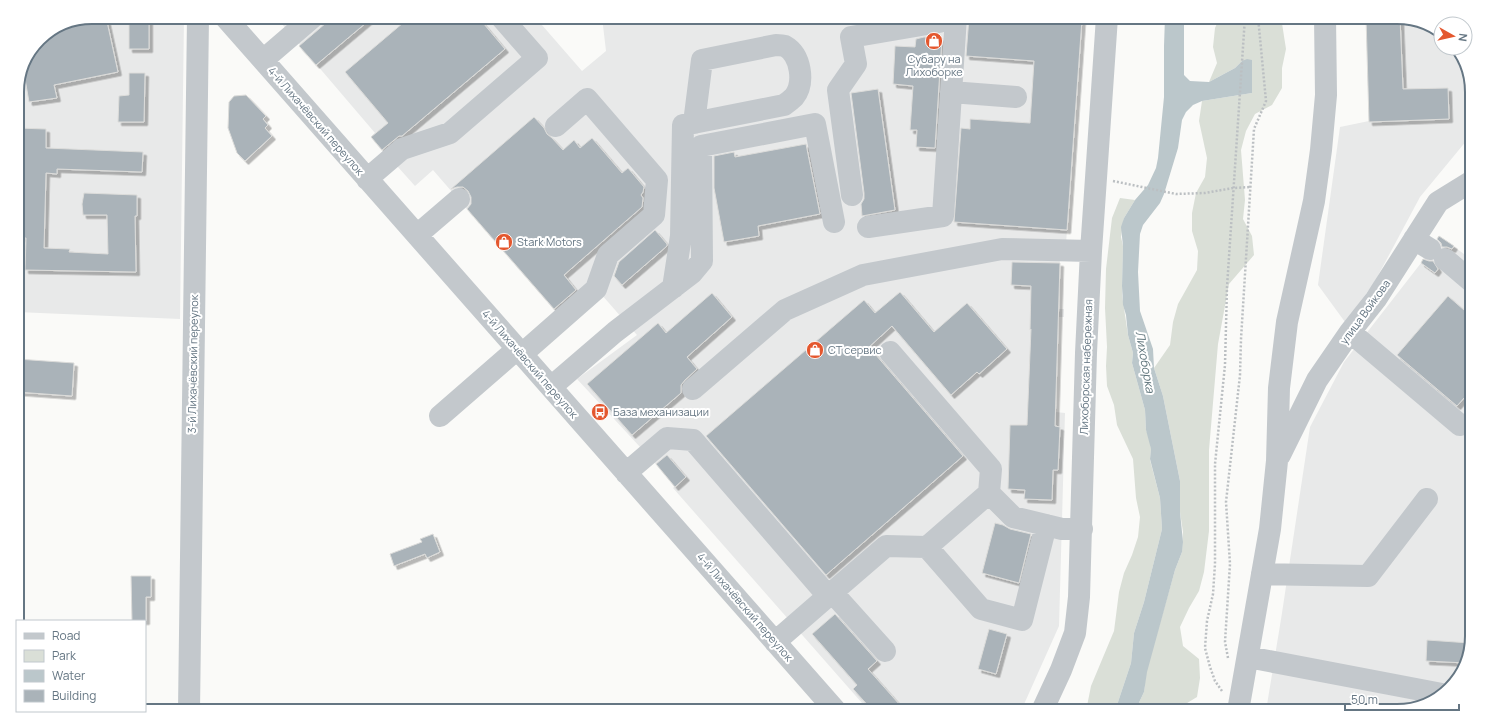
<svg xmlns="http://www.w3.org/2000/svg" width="1489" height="728" viewBox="0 0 1489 728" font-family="Manrope,sans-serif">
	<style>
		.built { fill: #e8e9e9 }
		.green { fill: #dadfd7 }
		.water { fill: #bbc7cb }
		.building { fill: #aab3b9; stroke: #dcdcda; filter: url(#shadow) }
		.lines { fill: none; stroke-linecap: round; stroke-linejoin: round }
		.path { stroke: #bbbfc2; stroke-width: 2.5; stroke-dasharray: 2 2; stroke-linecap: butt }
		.minor { stroke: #c3c8cc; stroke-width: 22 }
		.labels { text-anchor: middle; stroke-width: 4; stroke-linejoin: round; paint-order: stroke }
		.poi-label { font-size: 11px; fill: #657683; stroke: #fff; text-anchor: start }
		.street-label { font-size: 11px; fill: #657683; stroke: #fff }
		.water-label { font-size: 12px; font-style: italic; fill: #60757c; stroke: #fff }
		.rim { fill: none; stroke: #657683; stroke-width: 2 }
	</style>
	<defs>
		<filter id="shadow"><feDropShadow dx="3.5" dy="3.5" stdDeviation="0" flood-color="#0004"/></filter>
	</defs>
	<rect width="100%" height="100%" fill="#fafaf8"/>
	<!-- built -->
	<path class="built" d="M 92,17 L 184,17 L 180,319 L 17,312 L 17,87 L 39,39 L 64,23 Z
		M 276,17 L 535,17 L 582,71 L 606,51 L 602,17 L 1082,17 L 1066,244 L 1060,250 L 1059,309 L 1064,309 L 1064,317 L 1059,317 L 1056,412 L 1065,413 L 1059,626 L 1021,711 L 869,711 L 673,488 L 675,486 L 653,461 L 577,379 L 637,335 L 601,294 L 557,313 L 433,170 L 415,186 L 371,137 L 375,133 Z
		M 1366,17 L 1397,17 L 1430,25 L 1441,34 L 1441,48 L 1457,48 L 1459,51 L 1472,87 L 1472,134 L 1420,197 L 1374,283 L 1345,322 L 1318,285 L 1340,127 L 1369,121 Z
		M 1439,236 L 1464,254 L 1472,245 L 1472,636 L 1464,669 L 1438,698 L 1397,711 L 1266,711 L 1282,613 L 1310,427 L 1344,362 L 1421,263 Z"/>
	<!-- green -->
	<path class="green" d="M 1220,17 L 1281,17 L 1286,49 L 1282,68 L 1282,88 L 1272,105 L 1255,114 L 1246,131 L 1241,150 L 1245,200 L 1243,219 L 1252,236 L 1254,255 L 1229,284 L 1218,344 L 1209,450 L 1209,531 L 1204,572 L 1199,591 L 1189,608 L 1180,627 L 1183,646 L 1199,659 L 1200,678 L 1197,697 L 1174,711 L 1135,711 L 1144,692 L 1146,672 L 1175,570 L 1182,552 L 1183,532 L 1180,512 L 1180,481 L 1163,396 L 1154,368 L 1170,345 L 1173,322 L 1178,304 L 1197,270 L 1198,251 L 1192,231 L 1192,213 L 1196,193 L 1205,177 L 1207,158 L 1199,121 L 1202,101 L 1252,93 L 1242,61 L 1235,68 L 1209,82 L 1217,63 L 1213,47 L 1215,28 Z
		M 1120,198 L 1135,200 L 1124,218 L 1121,237 L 1123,246 L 1122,295 L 1128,335 L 1133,353 L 1132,363 L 1145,410 L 1146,430 L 1150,439 L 1151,449 L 1150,460 L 1160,498 L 1162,529 L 1144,602 L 1134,633 L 1131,663 L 1115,711 L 1086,711 L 1091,686 L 1114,631 L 1119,592 L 1124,573 L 1132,555 L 1138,537 L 1140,517 L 1136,498 L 1133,459 L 1117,425 L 1114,405 L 1107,386 L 1106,366 L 1107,347 L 1105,308 L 1106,269 L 1112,218 Z"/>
	<!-- water -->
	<path class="water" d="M 1165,17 L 1184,17 L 1184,75 L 1190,81 L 1209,82 L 1235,68 L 1242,61 L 1247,59 L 1252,60 L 1252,93 L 1202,101 L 1193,105 L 1186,112 L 1182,120 L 1178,148 L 1164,194 L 1160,203 L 1143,225 L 1140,234 L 1138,272 L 1140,311 L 1153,349 L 1154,368 L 1163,396 L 1180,481 L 1180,512 L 1183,542 L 1182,552 L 1175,570 L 1147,672 L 1144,692 L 1135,711 L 1115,711 L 1131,663 L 1134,633 L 1144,602 L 1162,529 L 1160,498 L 1150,459 L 1151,449 L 1146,430 L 1145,410 L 1132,363 L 1133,353 L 1128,335 L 1126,315 L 1123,305 L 1122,286 L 1123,246 L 1121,227 L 1124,218 L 1135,200 L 1148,185 L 1156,168 L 1158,158 L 1164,97 L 1164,46 Z"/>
	<!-- building -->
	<path class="building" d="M 92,17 L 106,17 L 118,72 L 54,85 L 57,98 L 29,102 L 24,73 L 39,39 L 64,23 Z
		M 129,17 L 149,17 L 149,49 L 129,49 Z
		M 333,17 L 373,17 L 316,65 L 299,46 Z
		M 410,17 L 478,17 L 505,49 L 402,136 L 399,136 L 382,150 L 371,137 L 388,123 L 345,72 Z
		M 969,17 L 1054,17 L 1082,19 L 1067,230 L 954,222 L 961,128 L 970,129 L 970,119 L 1030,123 L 1034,61 L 966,56 Z
		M 1366,17 L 1400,18 L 1403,89 L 1448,88 L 1449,119 L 1369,122 Z
		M 924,37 L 942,38 L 935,148 L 916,147 L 917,130 L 910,130 L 913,86 L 893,84 L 895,46 L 915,47 L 916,39 Z
		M 129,73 L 145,73 L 144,122 L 118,122 L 119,96 L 129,95 Z
		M 878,89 L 895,210 L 862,216 L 861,204 L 864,199 L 864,193 L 851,93 Z
		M 246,95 L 266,116 L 263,119 L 268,125 L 265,128 L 272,136 L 245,161 L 237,153 L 228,128 L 229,102 L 234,96 Z
		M 534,117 L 544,128 L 547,134 L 552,138 L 563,150 L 574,140 L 580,148 L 592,138 L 622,173 L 628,168 L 644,187 L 643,192 L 641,195 L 643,198 L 642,207 L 564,275 L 576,290 L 554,309 L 467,209 L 471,204 L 471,197 L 468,191 L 463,187 L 457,187 L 451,189 Z
		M 17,128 L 46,129 L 46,148 L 143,152 L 142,172 L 57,169 L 57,174 L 46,173 L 44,248 L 70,249 L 69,252 L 108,254 L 107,215 L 83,215 L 82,204 L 84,193 L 137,195 L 137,216 L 135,216 L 136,272 L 25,270 L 26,238 L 17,238 Z
		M 806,144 L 820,214 L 758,226 L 759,236 L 724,242 L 714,188 L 714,156 L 734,152 L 735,157 Z
		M 655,230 L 667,244 L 667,246 L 622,285 L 614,276 L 619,262 Z
		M 1439,236 L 1454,246 L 1452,249 L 1447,247 L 1442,247 L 1441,243 L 1437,239 Z
		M 1423,259 L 1429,261 L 1433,261 L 1438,269 L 1435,273 L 1421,263 Z
		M 1012,262 L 1060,263 L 1055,426 L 1060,427 L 1058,470 L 1053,470 L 1052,500 L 1024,499 L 1025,490 L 1008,489 L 1010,425 L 1027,425 L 1031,329 L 1030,330 L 1031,286 L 1011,285 Z
		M 900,292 L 934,332 L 967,303 L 1007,349 L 979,374 L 977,372 L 951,395 L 892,326 L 869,347 L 963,456 L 826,575 L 706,436 L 864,300 L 875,313 Z
		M 712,293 L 732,317 L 687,357 L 697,369 L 685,380 L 681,385 L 681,393 L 632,435 L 587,384 L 658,323 L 666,333 Z
		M 1448,296 L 1472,317 L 1472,389 L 1457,406 L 1397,355 Z
		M 17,359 L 74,363 L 72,396 L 17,392 Z
		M 667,455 L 686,477 L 675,487 L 656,464 Z
		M 995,523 L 1003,525 L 1010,529 L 1031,534 L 1019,583 L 982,573 Z
		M 433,534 L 440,552 L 427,558 L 425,554 L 394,566 L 390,554 L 422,542 L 420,539 Z
		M 131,576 L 151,576 L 151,597 L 146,597 L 146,621 L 132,621 Z
		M 835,614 L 877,661 L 868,669 L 900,705 L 893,711 L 873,711 L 853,689 L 857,685 L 812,634 Z
		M 989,629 L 1007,634 L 996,674 L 978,669 Z
		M 1427,640 L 1470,643 L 1466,663 L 1426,661 Z"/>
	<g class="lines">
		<!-- path -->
		<path class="path" d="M 1113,181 L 1176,194 L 1205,193 L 1233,188 L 1251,187
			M 1228,658 L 1225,642 L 1230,564 L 1226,502 L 1240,375 L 1241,339 L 1254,129 L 1266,101 L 1258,17
			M 1222,691 L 1215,681 L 1210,667 L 1205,648 L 1207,621 L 1213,594 L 1215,564 L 1215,464 L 1225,365 L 1227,287 L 1245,17"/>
		<!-- minor -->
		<path class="minor" d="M 225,17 L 836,711
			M 263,60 L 313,17
			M 951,92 L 1016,97
			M 367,179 L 402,149 L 450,133 L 537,58 L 501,17
			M 852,195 L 838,90 L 856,64 L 851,37 L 939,22 L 947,17
			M 868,227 L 943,216 L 956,17
			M 417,235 L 459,199
			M 1414,239 L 1430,249
			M 1445,259 L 1472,282
			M 673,288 L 681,236 L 683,125 L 784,105 C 787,103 791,100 794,97 C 805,83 801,55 785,46 C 782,45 779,45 776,45 L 702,60 L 694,123
			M 1350,332 L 1460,425
			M 522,354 L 596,289 L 608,255 L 654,215 L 657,180 L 587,99 L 556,126
			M 551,387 L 615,332 L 692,273 L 702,261 L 701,146 L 815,124 L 834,222
			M 693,389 L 785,310 L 863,275 L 1002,249 L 1091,251
			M 440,416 L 517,349
			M 1280,455 L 1317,380 L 1350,332 L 1376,299 L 1438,202 L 1472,181
			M 626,473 L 667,438 L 693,440 L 828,596 L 775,642
			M 989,493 L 1013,517 L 1062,529 L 1082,529
			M 927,547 L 981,609 L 1022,620 L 1046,525
			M 1262,574 L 1368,576 L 1427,499
			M 832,592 L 885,651
			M 828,596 L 886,546 L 927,547 L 989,493 L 991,469 L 890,352
			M 1248,657 L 1442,694
			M 189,711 L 198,17
			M 1042,711 L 1061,670 L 1075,633 L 1079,597 L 1086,353 L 1091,251 L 1107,17
			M 1238,711 L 1270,529 L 1277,461 L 1279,388 L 1287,322 L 1314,201 L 1321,150 L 1326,95 L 1325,17"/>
	</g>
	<!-- icons -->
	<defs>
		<symbol id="shop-disc" viewBox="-11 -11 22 22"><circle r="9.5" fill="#e4572e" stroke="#fff"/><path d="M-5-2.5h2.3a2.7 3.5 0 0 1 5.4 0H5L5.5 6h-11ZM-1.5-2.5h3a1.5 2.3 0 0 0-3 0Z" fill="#fff"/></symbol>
		<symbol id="bus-disc" viewBox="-11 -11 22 22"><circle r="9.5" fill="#e4572e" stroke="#fff"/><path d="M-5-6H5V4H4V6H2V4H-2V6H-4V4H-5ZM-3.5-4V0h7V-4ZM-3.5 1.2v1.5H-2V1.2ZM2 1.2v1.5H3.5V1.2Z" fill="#fff"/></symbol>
	</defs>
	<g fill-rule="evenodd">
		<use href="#shop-disc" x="924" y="31" width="20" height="20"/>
		<use href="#shop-disc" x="494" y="232" width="20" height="20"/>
		<use href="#shop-disc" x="805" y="340" width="20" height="20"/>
		<use href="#bus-disc" x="590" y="402" width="20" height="20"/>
	</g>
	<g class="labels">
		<!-- poi labels -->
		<g class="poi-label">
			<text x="934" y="63" text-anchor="middle">Субару на<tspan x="934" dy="13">Лихоборке</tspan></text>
			<text x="517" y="246">Stark Motors</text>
			<text x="828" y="354">СТ сервис</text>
			<text x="613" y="416">База механизации</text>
		</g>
		<!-- street labels -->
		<g class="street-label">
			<text transform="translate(316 121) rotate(49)" y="4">4-й Лихачёвский переулок</text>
			<text transform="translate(1365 312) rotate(-54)" y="4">улица Войкова</text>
			<text transform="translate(193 364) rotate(-89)" y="4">3-й Лихачёвский переулок</text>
			<text transform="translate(530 364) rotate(49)" y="4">4-й Лихачёвский переулок</text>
			<text transform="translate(1086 367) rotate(-88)" y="4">Лихоборская набережная</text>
			<text transform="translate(745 607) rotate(49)" y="4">4-й Лихачёвский переулок</text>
		</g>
		<!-- water labels -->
		<g class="water-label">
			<text transform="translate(1145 362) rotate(80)" y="4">Лихоборка</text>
		</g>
	</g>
	<!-- crop -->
	<path d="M0 0H1489V728H0ZM92 24H1397A68 68 0 0 1 1465 92V636A68 68 0 0 1 1397 704H92A68 68 0 0 1 24 636V92A68 68 0 0 1 92 24Z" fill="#fff" fill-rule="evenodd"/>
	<path class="rim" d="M92 24H1397A68 68 0 0 1 1465 92V636A68 68 0 0 1 1397 704H92A68 68 0 0 1 24 636V92A68 68 0 0 1 92 24Z"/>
	<!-- legend -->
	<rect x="16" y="620" width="130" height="92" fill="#ffffff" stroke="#c1c8cd"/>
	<rect x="24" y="633" width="20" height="6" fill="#c3c8cc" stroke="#c1c8cd"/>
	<text x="52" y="640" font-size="12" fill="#657683">Road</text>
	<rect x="24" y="650" width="20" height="12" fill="#dadfd7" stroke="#c1c8cd"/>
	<text x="52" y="660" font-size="12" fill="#657683">Park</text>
	<rect x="24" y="670" width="20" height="12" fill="#bbc7cb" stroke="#c1c8cd"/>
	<text x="52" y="680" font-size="12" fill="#657683">Water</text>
	<rect x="24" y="690" width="20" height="12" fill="#aab3b9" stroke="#c1c8cd"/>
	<text x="52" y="700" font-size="12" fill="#657683">Building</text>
	<!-- north arrow -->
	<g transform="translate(1453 36) rotate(98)"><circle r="19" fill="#ffffff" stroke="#c1c8cd"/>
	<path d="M0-3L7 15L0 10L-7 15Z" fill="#e4572e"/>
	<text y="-6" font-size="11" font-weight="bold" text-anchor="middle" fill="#657683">N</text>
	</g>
	<!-- scale -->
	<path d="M1345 704v6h114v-6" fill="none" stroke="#657683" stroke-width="2"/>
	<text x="1351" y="704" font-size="12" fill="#657683" stroke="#ffffff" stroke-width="3" paint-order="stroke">50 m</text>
</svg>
